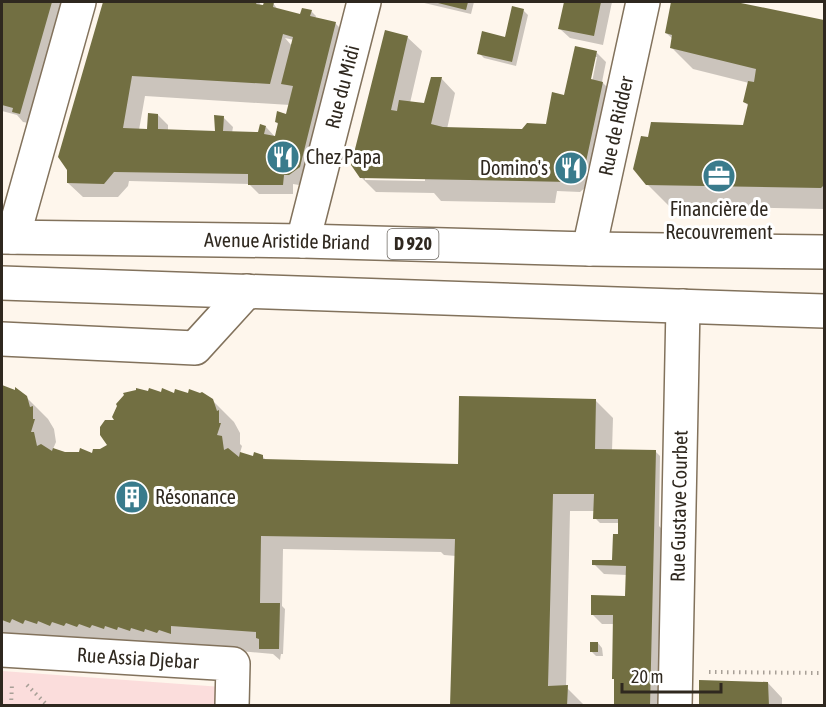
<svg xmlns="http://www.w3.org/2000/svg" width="826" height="707" viewBox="0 0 826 707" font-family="'Asap Condensed',sans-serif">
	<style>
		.green { fill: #fbdddc }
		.shadow { fill: #0003; fill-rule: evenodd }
		.building { fill: #726f42; fill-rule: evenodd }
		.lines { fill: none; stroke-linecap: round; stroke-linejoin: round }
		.street-casing { stroke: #82725c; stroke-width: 36 }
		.primary-casing { stroke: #82725c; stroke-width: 36 }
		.path { stroke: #a8a097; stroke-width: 4; stroke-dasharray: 1.5 4.5; stroke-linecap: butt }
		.street { stroke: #fff; stroke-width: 33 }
		.primary { stroke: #fff; stroke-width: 33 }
		.labels { text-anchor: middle; stroke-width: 6; stroke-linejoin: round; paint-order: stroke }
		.shield { fill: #fff; stroke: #6d6862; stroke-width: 1.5 }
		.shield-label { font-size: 18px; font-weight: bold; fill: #2f281f }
		.street-label { font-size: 20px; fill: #2f281f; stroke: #fff }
		.poi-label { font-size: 20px; fill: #2f281f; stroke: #fff; text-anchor: start }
	</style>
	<rect width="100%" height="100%" fill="#fef6ec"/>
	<!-- green -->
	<path class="green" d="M 2,671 L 222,687 L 221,705 L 2,705 Z"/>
	<!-- shadow -->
	<path class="shadow" d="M 2,2 L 79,2 L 29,123 L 23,122 L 17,115 L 2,111 Z
		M 105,2 L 259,2 L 261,6 L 273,3 L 278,10 L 301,16 L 311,11 L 316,16 L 315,19 L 335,23 L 340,28 L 334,51 L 340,56 L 309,177 L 299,185 L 293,184 L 293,194 L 259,194 L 249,184 L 129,181 L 128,186 L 118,197 L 83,197 L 68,183 L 68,169 L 60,157 ZM 285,38 L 294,40 L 292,46 ZM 145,96 L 290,105 L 287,116 L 276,122 L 279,125 L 276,138 L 266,127 L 260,134 L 232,133 L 233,127 L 223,117 L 216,132 L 168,131 L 168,125 L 158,115 L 149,130 L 139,130 Z
		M 420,2 L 474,2 L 471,14 Z
		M 565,2 L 612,2 L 603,45 L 570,38 L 560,29 Z
		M 673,2 L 730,2 L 824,22 L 824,209 L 669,206 L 647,184 L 744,127 L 749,106 L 744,102 L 749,83 L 693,69 L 672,48 L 673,39 L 666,33 Z
		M 523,10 L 528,15 L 516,66 L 484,58 L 479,53 L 506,39 Z
		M 407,37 L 422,51 L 410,103 L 425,105 L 441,78 L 455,93 L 447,129 L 523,131 L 547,126 L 596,52 L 606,62 L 602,82 L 613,93 L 593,181 L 580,192 L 557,191 L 555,203 L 441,201 L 434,193 L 376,192 L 361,177 ZM 594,57 L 597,57 L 591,87 L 588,86 ZM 365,177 L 425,178 L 425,181 L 365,180 Z
		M 2,389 L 26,397 L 48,419 L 54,429 L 56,442 L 53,449 L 65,453 L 93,454 L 100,451 L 109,446 L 117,421 L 176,395 L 212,400 L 234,422 L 240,433 L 240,444 L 242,446 L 240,453 L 254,458 L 262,456 L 267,461 L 460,465 L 596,401 L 613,418 L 612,451 L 655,451 L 660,456 L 659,526 L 664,531 L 659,706 L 615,706 L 615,624 L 602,624 L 592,614 L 626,597 L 627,575 L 604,574 L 594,564 L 613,561 L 620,523 L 600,523 L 595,518 L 595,511 L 570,511 L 566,687 L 585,706 L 451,706 L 456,556 L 444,555 L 441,552 L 283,549 L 282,606 L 285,609 L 283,654 L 281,654 L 280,660 L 273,654 L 193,647 L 2,640 Z
		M 598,643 L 602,648 L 603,656 L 596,656 L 591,651 Z
		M 768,683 L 782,698 L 782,706 L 700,706 Z"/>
	<!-- building -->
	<path class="building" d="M 2,2 L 52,2 L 20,114 L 12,112 L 13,108 L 2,105 Z
		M 103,2 L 257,2 L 256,4 L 263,5 L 264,2 L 274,2 L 273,7 L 300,14 L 302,8 L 312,10 L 310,16 L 336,22 L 300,167 L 289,175 L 284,175 L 283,185 L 248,185 L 248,174 L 114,172 L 104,184 L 67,183 L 67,170 L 58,157 ZM 283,34 L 293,37 L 281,84 L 293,86 L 286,114 L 277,111 L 275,122 L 278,123 L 275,136 L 264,134 L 266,126 L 260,124 L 258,132 L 223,131 L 224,116 L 214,115 L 215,131 L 158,129 L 158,114 L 148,113 L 147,129 L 123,128 L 132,76 L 270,84 Z
		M 434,2 L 468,2 L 466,10 Z
		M 564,2 L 601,2 L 594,36 L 558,29 Z
		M 671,2 L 736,2 L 824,20 L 824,185 L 821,188 L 646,185 L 633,169 L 641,136 L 648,137 L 651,122 L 743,125 L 748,104 L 743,102 L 748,81 L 754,82 L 756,69 L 670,48 L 672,35 L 665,33 Z
		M 512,6 L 524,9 L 512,62 L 477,54 L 482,31 L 505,37 Z
		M 385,30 L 408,36 L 391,110 L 397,111 L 399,100 L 424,103 L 431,77 L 442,77 L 431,124 L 443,127 L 522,129 L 527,123 L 546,124 L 552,92 L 564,95 L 575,46 L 597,51 L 591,79 L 603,82 L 584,171 L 570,182 L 360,178 L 351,165 Z
		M 2,385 L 15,390 L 15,387 L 27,396 L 30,407 L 33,406 L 33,419 L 35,419 L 31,432 L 34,432 L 37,446 L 41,444 L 52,451 L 53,448 L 65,452 L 79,452 L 80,448 L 92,453 L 93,449 L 100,449 L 107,445 L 100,435 L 100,427 L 105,420 L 114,420 L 112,417 L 117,406 L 116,404 L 124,395 L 123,393 L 136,390 L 136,388 L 148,391 L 149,388 L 161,392 L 162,388 L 174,393 L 175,389 L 188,393 L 189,389 L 200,393 L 202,392 L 213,399 L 217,411 L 219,410 L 219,423 L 221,423 L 217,435 L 222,436 L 224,450 L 228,448 L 239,457 L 240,452 L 253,456 L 254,452 L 263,455 L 263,459 L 458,464 L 459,396 L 596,399 L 595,449 L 656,450 L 650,706 L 614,706 L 614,679 L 612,679 L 613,615 L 591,615 L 591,595 L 625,596 L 626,566 L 592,565 L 592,560 L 612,560 L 613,534 L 618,534 L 618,519 L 593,519 L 594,494 L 553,494 L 548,686 L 568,685 L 567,706 L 450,706 L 455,539 L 261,536 L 260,603 L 280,603 L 279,649 L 259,649 L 259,639 L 256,638 L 256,632 L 171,626 L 171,634 L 159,630 L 157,633 L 145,629 L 144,632 L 131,628 L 130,631 L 118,627 L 117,630 L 105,626 L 104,629 L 92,625 L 90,628 L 79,624 L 77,627 L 66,623 L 64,626 L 52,622 L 50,626 L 38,621 L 37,624 L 25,620 L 23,624 L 12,619 L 10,623 L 2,620 Z
		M 590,642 L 598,642 L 598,652 L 590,652 Z
		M 699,680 L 768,682 L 769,706 L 699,706 Z"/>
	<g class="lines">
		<defs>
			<g id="street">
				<path d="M 13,237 L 79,2"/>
				<path id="s1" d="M 303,241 L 364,2"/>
				<path id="s2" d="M 589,249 L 643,2"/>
				<path d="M 2,339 L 195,348 L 247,291"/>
				<path id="s3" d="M 2,650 L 233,664 L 232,706"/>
				<path id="s4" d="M 675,706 L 683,306"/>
			</g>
			<g id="primary">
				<path id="s5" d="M 2,237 L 303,241 L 589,249 L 824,252"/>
				<path d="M 2,283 L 824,311"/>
			</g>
		</defs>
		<!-- street casing -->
		<use href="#street" class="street-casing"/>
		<!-- primary casing -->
		<use href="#primary" class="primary-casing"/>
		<!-- path -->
		<path class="path" d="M 709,672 L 824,673
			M 27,685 L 48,706
			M 11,706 L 12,684"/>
		<!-- street -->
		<use href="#street" class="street"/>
		<!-- primary -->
		<use href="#primary" class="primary"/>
	</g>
	<!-- icons -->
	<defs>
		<symbol id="restaurant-disc" viewBox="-11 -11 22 22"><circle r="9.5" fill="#397b8c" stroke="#fff"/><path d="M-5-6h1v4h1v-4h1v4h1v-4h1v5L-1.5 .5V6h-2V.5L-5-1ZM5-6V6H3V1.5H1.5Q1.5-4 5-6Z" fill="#fff"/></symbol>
		<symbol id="office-disc" viewBox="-11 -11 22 22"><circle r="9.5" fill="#397b8c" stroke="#fff"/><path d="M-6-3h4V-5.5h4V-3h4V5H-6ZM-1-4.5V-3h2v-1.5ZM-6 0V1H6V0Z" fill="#fff"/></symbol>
		<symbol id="building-disc" viewBox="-11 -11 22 22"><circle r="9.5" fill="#397b8c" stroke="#fff"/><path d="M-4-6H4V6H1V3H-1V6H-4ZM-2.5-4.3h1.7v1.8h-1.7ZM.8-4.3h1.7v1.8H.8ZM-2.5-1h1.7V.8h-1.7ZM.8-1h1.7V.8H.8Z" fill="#fff"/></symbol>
	</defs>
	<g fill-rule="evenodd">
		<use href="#restaurant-disc" x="264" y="138" width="38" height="38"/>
		<use href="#restaurant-disc" x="552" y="149" width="38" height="38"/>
		<use href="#office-disc" x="700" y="157" width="38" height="38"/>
		<use href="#building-disc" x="113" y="478" width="38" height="38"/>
	</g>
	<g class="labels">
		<!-- shield labels -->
		<rect class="shield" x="387.5" y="229" width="51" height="30" rx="4.5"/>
		<g class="shield-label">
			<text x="413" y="250">D 920</text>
		</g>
		<!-- street labels -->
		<g class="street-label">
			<text dy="7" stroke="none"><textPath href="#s1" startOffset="159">Rue du Midi</textPath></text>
			<text dy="7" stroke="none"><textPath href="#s2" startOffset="126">Rue de Ridder</textPath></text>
			<text dy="7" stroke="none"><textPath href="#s5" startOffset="285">Avenue Aristide Briand</textPath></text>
			<text dy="7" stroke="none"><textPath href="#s4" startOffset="200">Rue Gustave Courbet</textPath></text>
			<text dy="7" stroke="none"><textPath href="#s3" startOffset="136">Rue Assia Djebar</textPath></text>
		</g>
		<!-- poi labels -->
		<g class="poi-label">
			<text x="306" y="164">Chez Papa</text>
			<text x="548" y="175" text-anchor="end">Domino's</text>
			<text x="719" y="216" text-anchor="middle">Financière de<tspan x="719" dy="23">Recouvrement</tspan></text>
			<text x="155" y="504">Résonance</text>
		</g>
	</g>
	<!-- border -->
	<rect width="826" height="707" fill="none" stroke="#2f281f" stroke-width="6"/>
	<!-- scale -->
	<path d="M622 683v9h99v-9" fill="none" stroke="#2f281f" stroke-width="3"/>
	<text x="631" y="683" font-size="18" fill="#2f281f" stroke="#ffffff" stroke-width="4.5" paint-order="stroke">20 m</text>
</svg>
